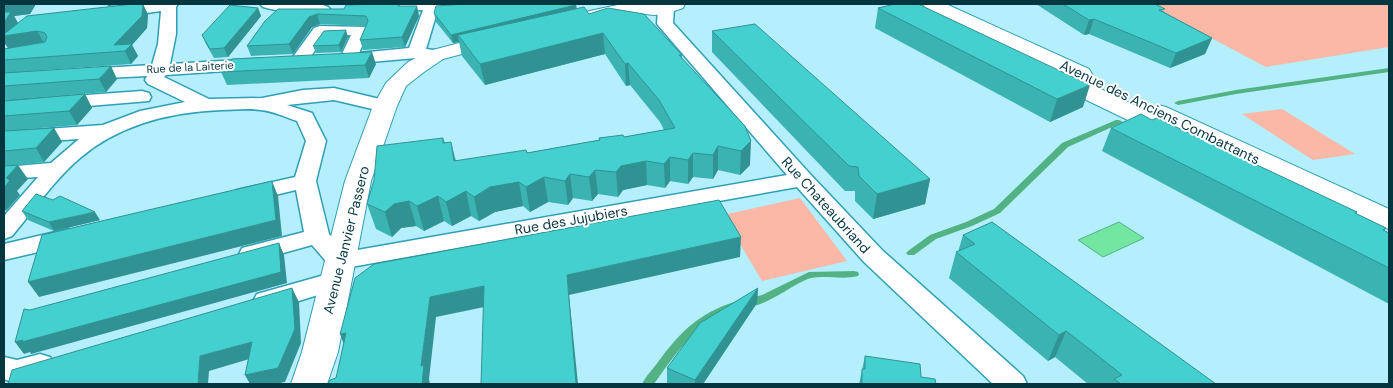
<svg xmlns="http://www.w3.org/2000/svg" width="1393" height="388" viewBox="0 0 1393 388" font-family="'DM Sans',sans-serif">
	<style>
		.green { fill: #fcb8a7 }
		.water { fill: #73e7a1; stroke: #52b284 }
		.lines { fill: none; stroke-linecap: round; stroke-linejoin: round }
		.stream { fill: #52b284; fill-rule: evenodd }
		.street-casing { stroke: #2f9fb6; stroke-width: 3 }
		.secondary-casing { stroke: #2f9fb6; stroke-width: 2 }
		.street { fill: #fff; fill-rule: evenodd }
		.secondary { fill: #fff; fill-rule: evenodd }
		.wall { fill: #3bb3b3 }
		.shaded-wall { fill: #309292 }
		.building { fill: #45d0d0; stroke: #309292 }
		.labels { text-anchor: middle; stroke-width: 4; stroke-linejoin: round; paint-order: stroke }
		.far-street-label { font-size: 11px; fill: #053640; stroke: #fff }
		.street-label { font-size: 14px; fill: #053640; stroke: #fff }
	</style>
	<rect width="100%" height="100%" fill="#b5eefd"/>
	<!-- green -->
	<path class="green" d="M 1147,4 L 1389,4 L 1389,47 L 1266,67 Z
		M 1282,109 L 1355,154 L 1313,160 L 1242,114 Z
		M 800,198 L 847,261 L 762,281 L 723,215 Z"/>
	<!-- water -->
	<path class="water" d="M 1119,222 L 1144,238 L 1103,257 L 1078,240 Z"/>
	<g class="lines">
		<!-- stream -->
		<path class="stream" d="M 1389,68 L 1389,72 L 1236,94 L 1178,105 L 1174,103 L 1178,101 L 1236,90 Z
			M 1116,120 L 1119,120 L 1123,122 L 1068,147 L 1000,213 L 972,226 L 936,239 L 914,255 L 908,255 L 906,253 L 908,251 L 930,235 L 966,222 L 994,209 L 1062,143 Z
			M 854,271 L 858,272 L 859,274 L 858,276 C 843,280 826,275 811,278 C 793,283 762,311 743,306 L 742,303 L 743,300 L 762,295 L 809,272 Z
			M 734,302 L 738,303 L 739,306 L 738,309 C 696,323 679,349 654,384 L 642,384 C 646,376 653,369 658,362 C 679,333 699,313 734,302 Z"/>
		<defs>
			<path id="street" d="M 148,4 L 178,4 L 176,7 L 176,34 L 170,64 L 257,59 L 263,60 L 266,64 L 263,68 L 257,69 L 166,75 L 164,77 L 209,99 L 262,98 L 303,90 L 334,88 L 392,102 L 395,106 L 392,110 L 385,112 L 334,100 L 287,105 L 312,113 L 326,141 L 316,181 L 329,234 L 346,252 L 787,175 L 657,24 L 658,8 L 661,5 L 671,5 L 674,8 L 673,23 L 810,174 L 882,250 L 1023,376 L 1027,384 L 993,384 L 864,262 L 797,187 L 340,269 L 331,267 L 312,245 L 251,262 L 242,260 L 239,254 L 242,248 L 304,232 L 296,190 L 245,202 L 237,200 L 234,195 L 237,190 L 295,177 L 306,141 L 297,121 C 285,117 273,111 260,110 C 248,108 235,110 222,110 C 171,112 120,124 80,158 C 54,180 34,210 12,236 L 4,239 L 4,216 L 38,177 L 4,179 L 4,167 L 51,163 L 79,139 L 4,144 L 4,132 L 103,125 L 140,111 L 185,102 L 148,84 L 145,80 L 147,76 L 85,79 L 79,78 L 76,74 L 79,70 L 85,69 L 152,65 L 158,44 L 161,11 L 117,17 L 112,15 L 109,12 L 112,9 Z
				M 260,4 L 323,5 L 328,7 L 331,10 L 328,13 C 308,18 283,12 263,7 Z
				M 383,4 L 456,4 L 454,7 L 438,9 L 426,49 L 442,51 L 445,55 L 442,59 L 436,60 L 416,58 L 348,64 L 338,63 L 335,59 L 342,54 L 351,35 L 325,36 L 305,65 L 299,66 L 293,65 L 290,61 L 314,28 L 320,26 L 367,27 L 369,30 L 359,53 L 409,48 L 423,10 L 388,12 L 383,10 L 380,7 Z
				M 142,91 L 149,93 L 151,97 L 149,101 L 4,113 L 4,101 Z
				M 68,229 L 77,231 L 80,237 L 77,243 L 4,260 L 4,244 Z
				M 335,272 L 344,275 L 348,281 L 344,287 L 266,311 L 257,308 L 253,301 L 257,294 Z
				M 40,354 L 50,357 L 55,365 L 50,373 L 17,384 L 4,379 L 4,357 L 17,360 Z"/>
			<path id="secondary" d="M 622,4 L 685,4 L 683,8 L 665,14 L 654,15 L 636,13 L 583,24 L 576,22 L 573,18 L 576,14 Z
				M 923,4 L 946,4 L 1089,69 L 1092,74 L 1089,79 L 1082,80 L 1147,111 L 1150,107 L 1158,105 L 1166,107 L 1389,209 L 1389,229 L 1379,226 L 1183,133 L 1181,137 L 1172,139 L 1163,137 L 1047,81 L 1044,76 L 1047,71 L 1054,70 L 925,8 Z
				M 497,33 L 504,35 L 507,39 L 504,43 L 443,59 L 424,72 L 406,86 L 397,106 L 371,181 L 338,352 L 327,384 L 291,384 L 302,352 L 345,181 L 373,106 L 386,83 L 408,62 L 429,51 Z"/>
		</defs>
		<!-- street casing -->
		<use href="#street" class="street-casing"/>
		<!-- secondary casing -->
		<use href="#secondary" class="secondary-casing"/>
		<!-- street -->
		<use href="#street" class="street"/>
		<!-- secondary -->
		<use href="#secondary" class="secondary"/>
	</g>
	<!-- wall -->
	<path class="wall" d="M 4,4 L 36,4 L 30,14 L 14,16 L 18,23 L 148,14 L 147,28 L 132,45 L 138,56 L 131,64 L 31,71 L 117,79 L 106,92 L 4,100 L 4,60 L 8,48 Z
		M 399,4 L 400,6 L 419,16 L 405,47 L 363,50 L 360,40 L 366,26 L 320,24 L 312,27 L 293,54 L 251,56 L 247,46 L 265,21 L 344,9 Z
		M 1036,4 L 1155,4 L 1164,12 L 1212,38 L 1205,54 L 1170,68 L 1089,34 L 1084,35 Z
		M 576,5 L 577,9 L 682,55 L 682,58 L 750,165 L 740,175 L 718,170 L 713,179 L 693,177 L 688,184 L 670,181 L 665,188 L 647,185 L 623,190 L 618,197 L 598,194 L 592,201 L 573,198 L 568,205 L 548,202 L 530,212 L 523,206 L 495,212 L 479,221 L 471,216 L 452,226 L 444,221 L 424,231 L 416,226 L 401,228 L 392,237 L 376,229 L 367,204 L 443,138 L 445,143 L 456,161 L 527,153 L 599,140 L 599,138 L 624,137 L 664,130 L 660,122 L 630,85 L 626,86 L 605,54 L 485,85 L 462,56 L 459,42 L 453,43 L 436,22 L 434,13 Z
		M 258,8 L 261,16 L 228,57 L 214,58 L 206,44 L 202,35 Z
		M 878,8 L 1083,107 L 1050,122 L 875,28 Z
		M 712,31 L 930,179 L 925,204 L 873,219 L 855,201 L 855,191 L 845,191 L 712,52 Z
		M 348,37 L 341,52 L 316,53 L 313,46 Z
		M 232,59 L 376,64 L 369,78 L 227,85 L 221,72 Z
		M 85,94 L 92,108 L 77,125 L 4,131 L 4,101 Z
		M 1152,120 L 1357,212 L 1356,214 L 1386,228 L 1384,231 L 1389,233 L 1389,304 L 1102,151 L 1111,128 Z
		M 54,128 L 62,142 L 44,162 L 4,166 L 4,131 Z
		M 22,211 L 100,220 L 54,231 L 28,220 Z
		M 963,235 L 1216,384 L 1088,384 L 1055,357 L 1048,361 L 949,278 L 956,252 L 958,252 Z
		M 758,288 L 757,303 L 703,384 L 670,384 L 667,383 L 667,368 Z
		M 865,356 L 921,377 L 936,384 L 859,384 Z"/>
	<!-- shaded-wall -->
	<path class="shaded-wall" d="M 4,4 L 36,4 L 30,14 L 14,16 L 21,29 L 37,31 L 44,43 L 8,48 L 5,44 L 4,44 Z
		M 107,4 L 129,4 L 108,6 Z
		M 143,4 L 148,14 L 147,28 L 132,45 L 138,56 L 131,64 L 125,51 L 114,45 Z
		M 576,5 L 577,13 L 458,35 L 459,42 L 453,43 L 451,35 Z
		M 417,6 L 419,16 L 405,47 L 402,37 Z
		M 258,8 L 261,16 L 228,57 L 224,48 Z
		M 317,14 L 320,24 L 312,27 L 293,54 L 289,44 L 309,17 Z
		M 1094,19 L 1089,34 L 1084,35 L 1089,20 Z
		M 346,30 L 348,37 L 341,52 L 339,45 Z
		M 603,33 L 605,54 L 485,85 L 480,64 Z
		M 1212,38 L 1205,54 L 1170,68 L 1176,53 Z
		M 372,52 L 376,64 L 369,78 L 365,65 Z
		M 628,63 L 630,85 L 626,86 L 625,64 Z
		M 111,66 L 117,79 L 106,92 L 99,79 Z
		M 1090,85 L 1083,107 L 1050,122 L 1057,99 Z
		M 85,94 L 92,108 L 77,125 L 69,111 Z
		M 54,128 L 62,142 L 44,162 L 36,148 Z
		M 751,141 L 750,165 L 740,175 L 741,151 Z
		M 451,142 L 457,166 L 454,161 Z
		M 718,146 L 718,170 L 713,179 L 713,155 Z
		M 693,153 L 693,177 L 688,184 L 688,160 Z
		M 670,157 L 670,181 L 665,188 L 664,164 Z
		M 646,161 L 647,185 L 623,190 L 618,197 L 616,172 L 621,166 Z
		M 18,165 L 28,179 L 17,191 L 20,195 L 6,211 L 4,208 L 4,188 L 6,178 Z
		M 595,170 L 598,194 L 592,201 L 589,177 Z
		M 570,174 L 573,198 L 568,205 L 565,181 Z
		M 544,177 L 548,202 L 530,212 L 526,187 Z
		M 930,179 L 925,204 L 873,219 L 877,194 Z
		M 272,181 L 278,196 L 282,236 L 39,297 L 28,282 Z
		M 519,182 L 523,206 L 495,212 L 479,221 L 474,197 L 490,187 Z
		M 466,191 L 471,216 L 452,226 L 446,202 Z
		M 438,196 L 444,221 L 424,231 L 417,206 Z
		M 409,201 L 416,226 L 401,228 L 392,237 L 385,212 L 394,204 Z
		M 95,212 L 100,220 L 54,231 L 49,222 Z
		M 741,237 L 740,257 L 569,295 L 578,384 L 576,384 L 567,275 Z
		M 279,243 L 284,255 L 287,283 L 31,354 L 30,352 L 24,354 L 15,342 Z
		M 484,286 L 489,306 L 436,317 L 429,379 L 430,384 L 422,384 L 421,366 L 430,297 Z
		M 292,288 L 299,302 L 301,343 L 285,382 L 275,384 L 250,384 L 245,375 Z
		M 758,288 L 757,303 L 703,384 L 695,384 L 695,380 Z
		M 1066,331 L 1055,357 L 1048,361 L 1059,335 Z
		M 346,333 L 348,355 L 340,334 Z
		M 252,342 L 259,356 L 209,371 L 208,384 L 198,384 L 200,356 Z"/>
	<!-- building -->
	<path class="building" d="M 133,4 L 143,4 L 142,16 L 114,45 L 132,44 L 125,51 L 4,60 L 4,49 L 45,42 L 47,37 L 45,33 L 37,31 L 4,36 L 4,34 L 27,16 Z
		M 381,4 L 399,4 L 398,6 L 417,6 L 402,37 L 360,40 L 368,21 L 366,16 L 317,14 L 309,17 L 289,44 L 247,46 L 265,21 L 278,9 L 344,9 L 346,5 Z
		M 465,4 L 576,4 L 576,5 L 451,35 L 434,13 L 436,6 Z
		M 895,4 L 918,4 L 1090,85 L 1057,99 L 878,8 Z
		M 1063,4 L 1155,4 L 1165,9 L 1159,10 L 1212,38 L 1176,53 L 1094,19 L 1089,20 Z
		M 230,5 L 258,8 L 224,48 L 210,49 L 202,35 Z
		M 584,7 L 589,14 L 608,8 L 644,14 L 682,55 L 679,55 L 745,126 L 751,141 L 741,151 L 718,146 L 713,155 L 693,153 L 688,160 L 670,157 L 664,164 L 646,161 L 621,166 L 616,172 L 595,170 L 589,177 L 570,174 L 565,181 L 544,177 L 526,187 L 519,182 L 490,187 L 474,197 L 466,191 L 446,202 L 438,196 L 417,206 L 409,201 L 394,204 L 385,212 L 367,204 L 374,180 L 377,146 L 443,138 L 443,143 L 451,142 L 454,161 L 526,150 L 527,153 L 600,140 L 599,138 L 623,135 L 624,137 L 675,128 L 659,100 L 628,63 L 625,64 L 603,33 L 480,64 L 458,35 Z
		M 4,12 L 11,12 L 4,23 Z
		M 755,24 L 930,179 L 877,194 L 859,176 L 858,167 L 849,166 L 712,31 Z
		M 346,30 L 339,45 L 313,46 L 324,31 Z
		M 372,52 L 365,65 L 221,72 L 232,59 Z
		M 111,66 L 99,79 L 4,86 L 4,73 Z
		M 85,94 L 69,111 L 4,116 L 4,101 Z
		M 1141,114 L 1152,120 L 1157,118 L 1357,212 L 1355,213 L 1386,228 L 1383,230 L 1389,233 L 1389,268 L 1111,128 Z
		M 54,128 L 36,148 L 4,151 L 4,131 Z
		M 18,165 L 6,178 L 10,180 L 4,188 L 4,166 Z
		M 272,181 L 276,220 L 28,282 L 42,235 Z
		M 36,194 L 53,200 L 60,196 L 95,212 L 49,222 L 22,211 Z
		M 719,200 L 741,237 L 567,275 L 576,384 L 481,384 L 484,286 L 430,297 L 421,366 L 424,365 L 422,384 L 328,384 L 330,380 L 336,378 L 346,333 L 340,334 L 355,278 L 374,264 Z
		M 992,222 L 1216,384 L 1121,384 L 1114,379 L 1122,375 L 1092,351 L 1066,331 L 1059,335 L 956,252 L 975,244 L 963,235 Z
		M 279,243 L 281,272 L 22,342 L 23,340 L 15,342 L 24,309 L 30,310 Z
		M 292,288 L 295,329 L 278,368 L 245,375 L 252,342 L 200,356 L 198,384 L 8,384 L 12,370 Z
		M 758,288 L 695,380 L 667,368 L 700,323 Z
		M 865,356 L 920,364 L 921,377 L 935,379 L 936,384 L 862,384 L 862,369 L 865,369 Z"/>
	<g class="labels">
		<!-- far-street labels -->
		<g class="far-street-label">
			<text transform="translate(190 67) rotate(-3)" y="4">Rue de la Laiterie</text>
		</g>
		<!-- street labels -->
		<g class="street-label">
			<text transform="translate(1160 112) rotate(26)" y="5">Avenue des Anciens Combattants</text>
			<text transform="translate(826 205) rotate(48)" y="5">Rue Chateaubriand</text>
			<text transform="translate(571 220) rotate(-10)" y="5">Rue des Jujubiers</text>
			<text transform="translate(346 240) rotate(-76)" y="5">Avenue Janvier Passero</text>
		</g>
	</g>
	<!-- border -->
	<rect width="1393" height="388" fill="none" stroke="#053640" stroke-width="10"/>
</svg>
